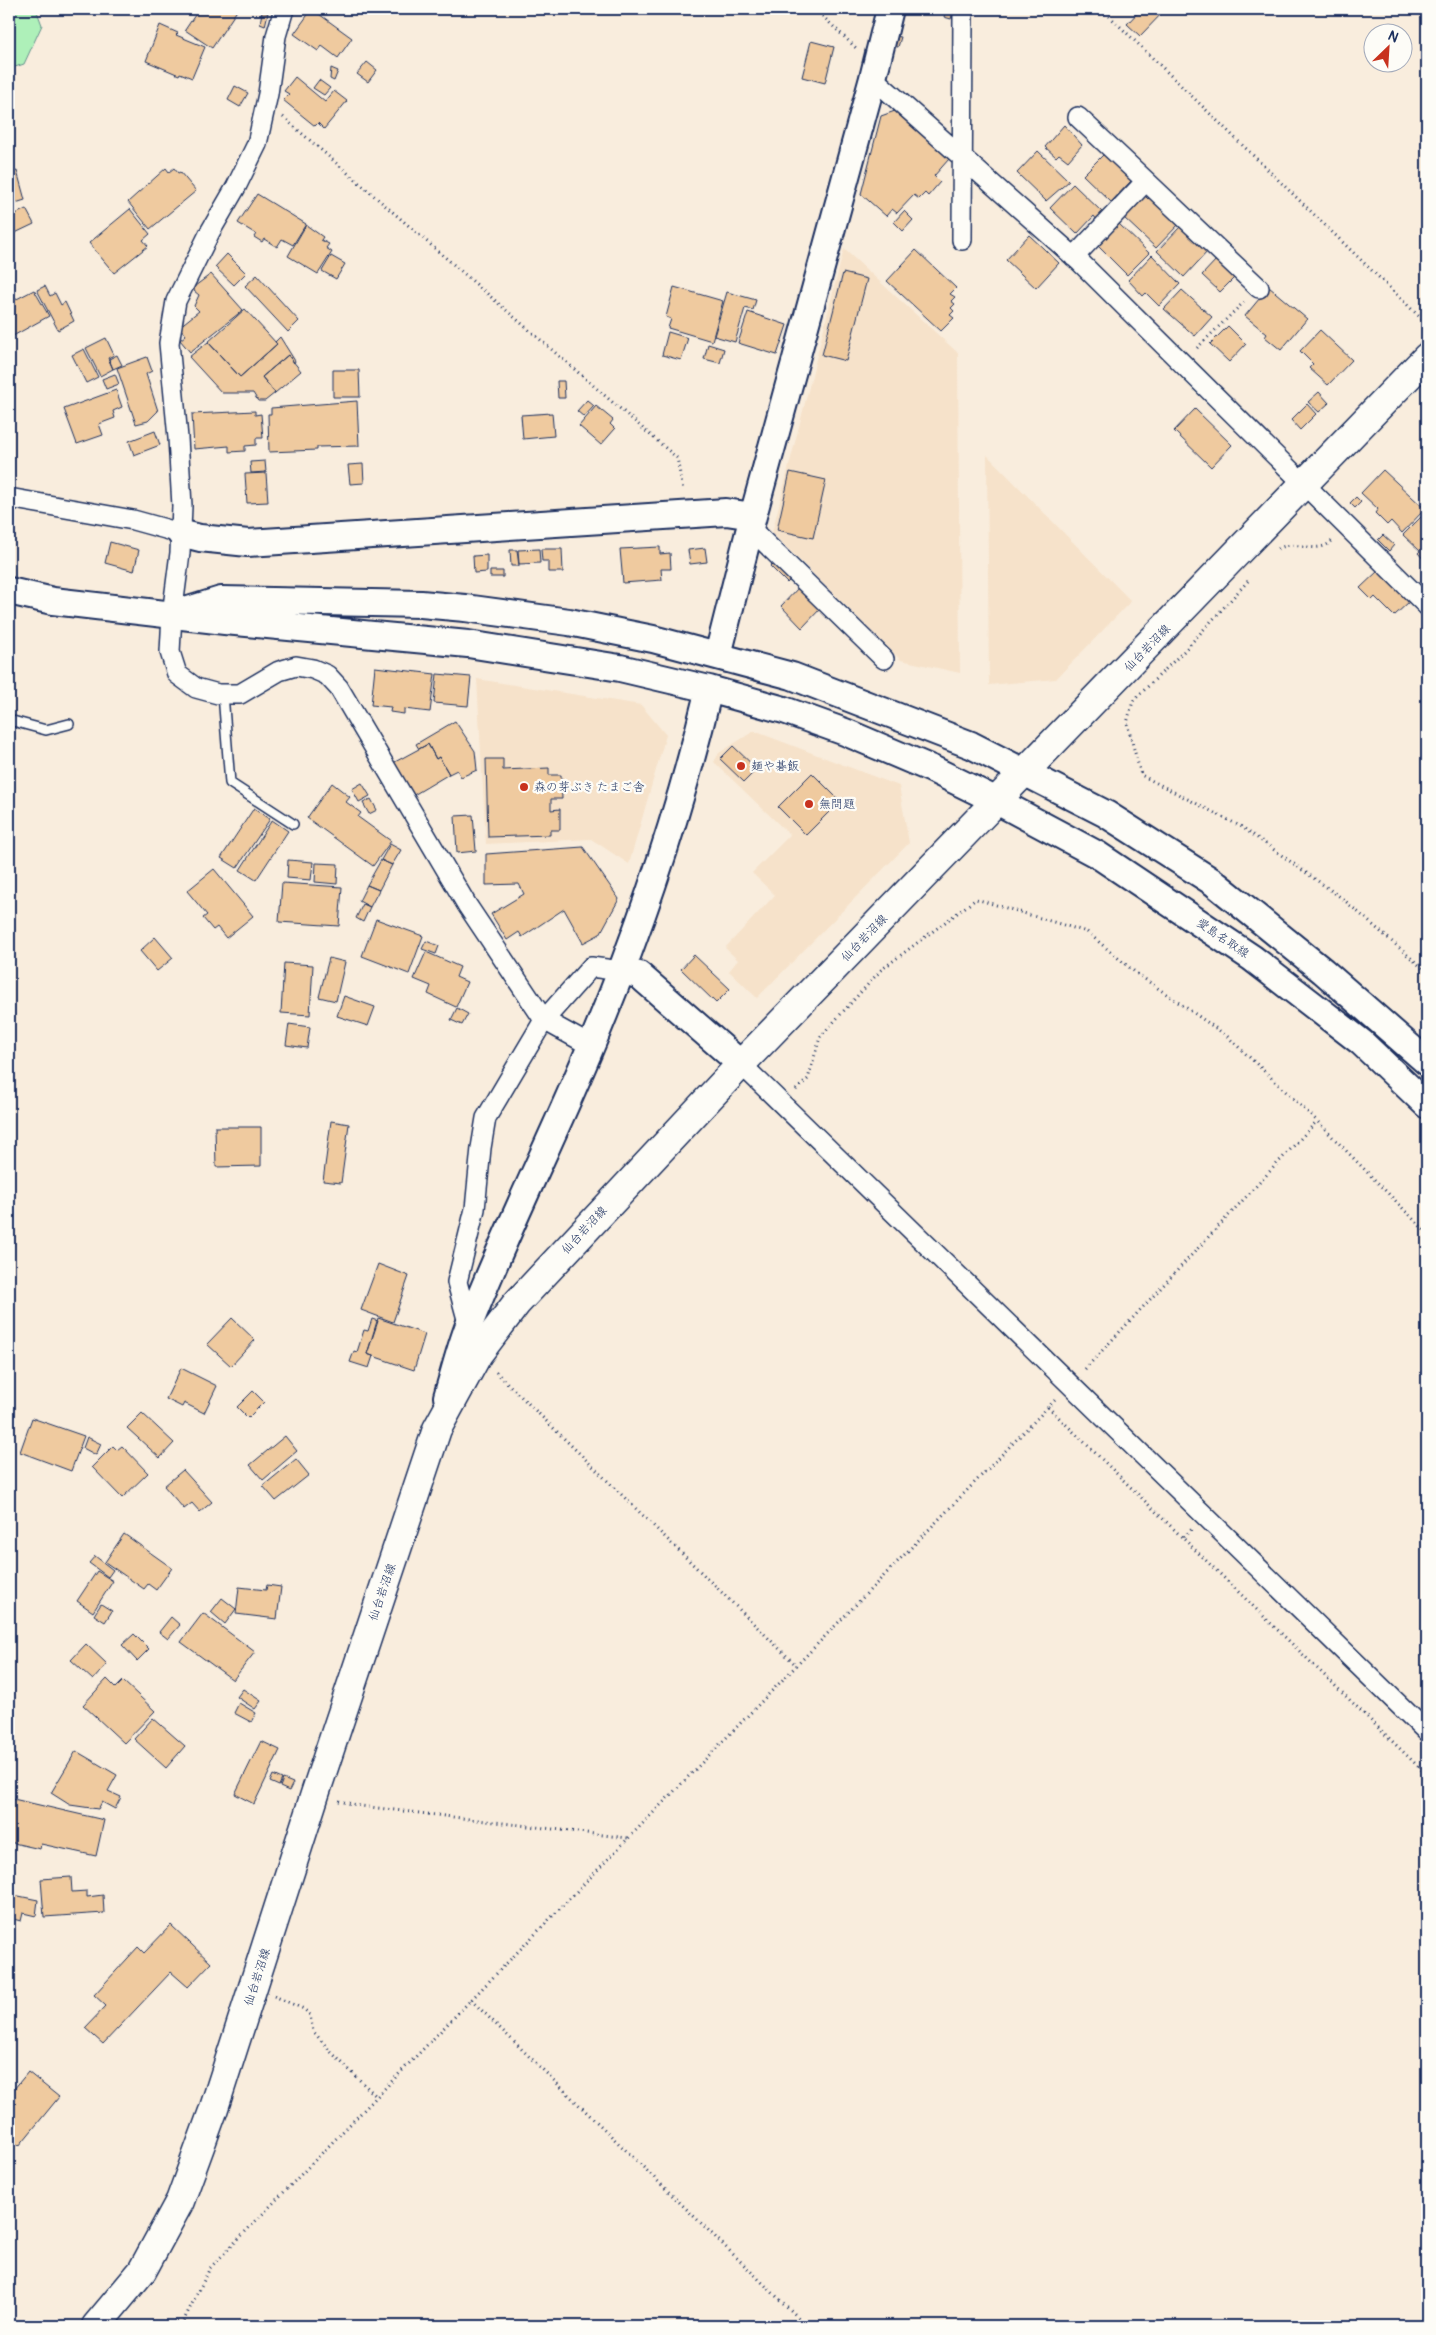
<svg xmlns="http://www.w3.org/2000/svg" width="1436" height="2335" viewBox="0 0 1436 2335" font-family="Pangolin,'Klee One',sans-serif">
	<style>
		.built { fill: #f6e2ca }
		.green { fill: #aef0b9; stroke: #64908c }
		.building { fill: #efca9f; stroke: #1b2f5e }
		.lines { fill: none; stroke-linecap: round; stroke-linejoin: round }
		.lane-casing { stroke: #1b2f5e; stroke-width: 12 }
		.street-casing { stroke: #1b2f5e; stroke-width: 22 }
		.secondary-casing { stroke: #1b2f5e; stroke-width: 30 }
		.primary-casing { stroke: #1b2f5e; stroke-width: 31 }
		.path { stroke: #1b2f5e; stroke-width: 3; stroke-dasharray: 1 4; stroke-linecap: butt }
		.lane { stroke: #fdfcf7; stroke-width: 9 }
		.street { stroke: #fdfcf7; stroke-width: 19 }
		.secondary { stroke: #fdfcf7; stroke-width: 26 }
		.primary { stroke: #fdfcf7; stroke-width: 28 }
		.poi-dot { fill: #c8321e; stroke: #fdfcf7; stroke-width: 2 }
		.labels { text-anchor: middle; stroke-width: 4.5; stroke-linejoin: round; paint-order: stroke }
		.street-label { font-size: 12px; fill: #1b2f5e; stroke: #fdfcf7 }
		.poi-label { font-size: 12px; fill: #1b2f5e; stroke: #fdfcf7; text-anchor: start }
	</style>
	<rect width="100%" height="100%" fill="#f9eddd"/>
	<filter id="ink" filterUnits="userSpaceOnUse"><feTurbulence type="fractalNoise" baseFrequency=".02" numOctaves="2"/><feDisplacementMap in="SourceGraphic" scale="10" xChannelSelector="R" yChannelSelector="G"/><feConvolveMatrix kernelMatrix="1 2 1 2 8 2 1 2 1" color-interpolation-filters="sRGB"/></filter>
	<g filter="url(#ink)">
		<!-- built -->
		<path class="built" d="M 844,249 L 958,353 L 960,673 L 901,660 L 772,533 Z
			M 987,455 L 1131,601 L 1056,679 L 989,685 Z
			M 477,679 L 641,705 L 666,735 L 629,864 L 591,839 L 486,844 Z
			M 754,731 L 899,786 L 909,843 L 757,998 L 729,971 L 738,960 L 725,948 L 775,895 L 752,873 L 790,835 L 714,762 L 719,753 Z"/>
		<!-- green -->
		<path class="green" d="M 9,9 L 36,9 L 42,25 L 24,64 L 9,69 Z"/>
		<!-- building -->
		<path class="building" d="M 199,9 L 238,9 L 212,48 L 185,30 Z
			M 312,9 L 352,38 L 338,58 L 322,46 L 318,51 L 294,34 Z
			M 946,9 L 953,11 L 951,19 L 944,17 Z
			M 1141,9 L 1166,9 L 1140,36 L 1127,24 Z
			M 262,12 L 268,13 L 265,26 L 260,24 Z
			M 160,25 L 178,33 L 176,35 L 205,47 L 192,78 L 180,73 L 179,75 L 146,61 Z
			M 895,36 L 901,37 L 898,47 L 892,46 Z
			M 811,41 L 834,47 L 825,83 L 802,77 Z
			M 367,62 L 377,70 L 368,82 L 357,74 Z
			M 331,68 L 338,71 L 334,81 L 330,79 Z
			M 295,77 L 325,102 L 334,91 L 347,101 L 324,129 L 318,123 L 315,126 L 283,100 L 289,94 L 284,91 Z
			M 319,80 L 330,88 L 324,95 L 313,88 Z
			M 235,86 L 248,93 L 240,107 L 228,100 Z
			M 895,111 L 949,159 L 934,176 L 940,182 L 928,196 L 925,193 L 919,199 L 914,195 L 897,213 L 892,209 L 886,216 L 861,194 L 881,116 Z
			M 1064,125 L 1082,145 L 1068,161 L 1059,154 L 1056,157 L 1045,147 Z
			M 1038,151 L 1069,181 L 1046,201 L 1017,173 Z
			M 1105,153 L 1133,179 L 1111,202 L 1083,175 Z
			M 166,168 L 169,172 L 174,168 L 178,173 L 180,172 L 196,191 L 150,229 L 128,202 Z
			M 17,171 L 25,200 L 9,205 L 9,173 Z
			M 1073,184 L 1103,213 L 1097,220 L 1094,216 L 1077,234 L 1050,208 Z
			M 257,194 L 306,224 L 293,245 L 282,239 L 277,247 L 264,239 L 262,242 L 254,237 L 256,234 L 238,223 Z
			M 1144,195 L 1148,199 L 1151,196 L 1180,223 L 1156,248 L 1123,217 Z
			M 26,209 L 34,224 L 13,234 L 9,225 L 9,217 Z
			M 130,209 L 150,234 L 143,240 L 148,246 L 114,273 L 89,243 Z
			M 904,211 L 913,220 L 903,231 L 894,222 Z
			M 1117,222 L 1149,253 L 1127,275 L 1096,244 Z
			M 306,225 L 323,237 L 321,240 L 329,244 L 326,248 L 332,252 L 318,274 L 288,256 Z
			M 1181,226 L 1208,251 L 1184,277 L 1157,251 Z
			M 1029,235 L 1059,263 L 1036,288 L 1006,260 Z
			M 916,250 L 956,288 L 950,294 L 955,297 L 951,301 L 955,304 L 951,308 L 954,311 L 950,315 L 954,318 L 941,331 L 887,281 Z
			M 227,254 L 246,273 L 234,285 L 215,267 Z
			M 1152,255 L 1180,284 L 1159,306 L 1146,293 L 1143,296 L 1128,280 Z
			M 331,256 L 345,264 L 336,279 L 322,271 Z
			M 1217,259 L 1236,276 L 1220,292 L 1202,275 Z
			M 843,273 L 867,279 L 846,361 L 822,355 Z
			M 211,274 L 243,310 L 190,352 L 180,340 L 186,335 L 179,327 L 199,311 L 194,306 L 199,295 L 194,291 L 195,286 Z
			M 257,275 L 299,321 L 288,332 L 245,286 Z
			M 45,286 L 50,296 L 55,293 L 61,305 L 65,302 L 74,321 L 58,330 L 37,290 Z
			M 674,287 L 723,301 L 712,341 L 668,328 L 671,319 L 666,317 Z
			M 1269,287 L 1307,319 L 1281,350 L 1265,337 L 1267,334 L 1245,316 Z
			M 34,290 L 49,316 L 13,336 L 9,328 L 9,303 Z
			M 1182,290 L 1212,317 L 1195,336 L 1164,309 Z
			M 727,292 L 756,300 L 753,310 L 745,308 L 735,342 L 714,336 Z
			M 245,309 L 277,344 L 240,377 L 208,342 Z
			M 748,312 L 787,325 L 777,355 L 738,343 Z
			M 1228,326 L 1246,344 L 1229,362 L 1210,344 Z
			M 1320,330 L 1352,360 L 1328,385 L 1309,368 L 1313,364 L 1300,351 Z
			M 668,332 L 688,338 L 681,360 L 662,355 Z
			M 280,337 L 295,361 L 294,363 L 288,355 L 262,377 L 275,393 L 265,401 L 258,401 L 253,393 L 222,393 L 189,357 L 208,342 L 240,377 L 277,344 L 275,342 Z
			M 106,338 L 114,355 L 108,358 L 113,369 L 100,376 L 86,348 Z
			M 708,344 L 724,349 L 720,363 L 704,359 Z
			M 84,349 L 98,377 L 86,383 L 72,355 Z
			M 117,355 L 122,365 L 113,369 L 109,359 Z
			M 288,355 L 301,371 L 275,393 L 262,377 Z
			M 147,357 L 152,371 L 146,374 L 158,411 L 148,421 L 136,424 L 117,368 Z
			M 333,370 L 359,370 L 360,397 L 333,397 Z
			M 115,374 L 119,384 L 106,389 L 102,379 Z
			M 557,381 L 564,381 L 565,398 L 558,398 Z
			M 116,390 L 122,407 L 113,411 L 115,418 L 99,424 L 103,435 L 77,444 L 64,409 Z
			M 1319,392 L 1329,403 L 1319,412 L 1308,402 Z
			M 587,400 L 594,406 L 584,417 L 577,411 Z
			M 357,401 L 359,446 L 317,447 L 317,450 L 269,452 L 268,414 L 271,414 L 271,408 Z
			M 1307,404 L 1316,414 L 1300,430 L 1291,420 Z
			M 596,406 L 613,420 L 610,424 L 615,429 L 601,445 L 579,426 Z
			M 1195,409 L 1232,445 L 1211,467 L 1174,431 Z
			M 255,411 L 255,415 L 261,414 L 263,438 L 256,438 L 256,445 L 245,446 L 245,451 L 229,452 L 229,446 L 194,449 L 192,414 Z
			M 552,413 L 554,436 L 523,439 L 521,415 Z
			M 155,431 L 160,445 L 134,455 L 129,441 Z
			M 265,461 L 266,472 L 251,473 L 250,462 Z
			M 363,464 L 364,483 L 350,484 L 348,465 Z
			M 1383,470 L 1425,509 L 1402,533 L 1391,521 L 1387,525 L 1375,513 L 1378,509 L 1361,493 Z
			M 790,472 L 826,480 L 813,538 L 777,530 Z
			M 266,473 L 268,502 L 247,503 L 245,474 Z
			M 1356,497 L 1361,502 L 1355,508 L 1350,503 Z
			M 1427,511 L 1427,561 L 1426,562 L 1418,553 L 1420,551 L 1403,535 Z
			M 1383,535 L 1394,545 L 1389,551 L 1378,540 Z
			M 110,542 L 139,550 L 134,571 L 105,563 Z
			M 660,547 L 660,554 L 670,553 L 671,569 L 661,569 L 662,580 L 623,583 L 620,549 Z
			M 705,548 L 707,562 L 690,564 L 688,550 Z
			M 539,549 L 540,563 L 519,564 L 518,550 Z
			M 541,549 L 562,549 L 563,572 L 548,572 L 548,561 L 542,561 Z
			M 510,550 L 517,550 L 519,566 L 511,566 Z
			M 487,555 L 487,572 L 474,573 L 473,556 Z
			M 775,561 L 792,578 L 787,583 L 770,566 Z
			M 1379,570 L 1410,601 L 1394,616 L 1375,597 L 1372,600 L 1360,588 Z
			M 490,571 L 503,571 L 503,577 L 490,577 Z
			M 800,586 L 822,607 L 802,628 L 781,606 Z
			M 375,667 L 435,674 L 430,712 L 404,709 L 404,714 L 390,712 L 391,707 L 371,705 Z
			M 437,674 L 471,677 L 468,706 L 434,703 Z
			M 455,721 L 475,751 L 477,770 L 461,777 L 457,770 L 449,774 L 439,757 L 436,759 L 428,744 L 419,749 L 416,744 Z
			M 428,744 L 436,759 L 439,757 L 449,774 L 412,796 L 393,763 Z
			M 733,746 L 757,769 L 744,782 L 720,759 Z
			M 486,759 L 503,759 L 503,770 L 549,768 L 549,775 L 561,775 L 562,799 L 551,799 L 551,810 L 560,809 L 560,830 L 550,830 L 550,835 L 488,837 Z
			M 812,773 L 840,801 L 806,835 L 778,807 Z
			M 332,783 L 350,797 L 346,802 L 361,813 L 358,817 L 391,841 L 373,866 L 307,818 Z
			M 362,783 L 370,796 L 359,802 L 352,789 Z
			M 371,799 L 377,810 L 369,814 L 363,803 Z
			M 254,808 L 270,819 L 237,868 L 221,858 Z
			M 473,815 L 476,851 L 457,853 L 455,816 Z
			M 272,820 L 288,831 L 256,880 L 240,870 Z
			M 390,844 L 401,850 L 392,865 L 381,860 Z
			M 583,847 L 619,899 L 600,934 L 583,943 L 564,909 L 522,937 L 519,932 L 507,940 L 491,914 L 524,894 L 519,884 L 486,885 L 486,854 Z
			M 288,860 L 313,862 L 311,880 L 287,878 Z
			M 381,860 L 392,865 L 379,890 L 367,885 Z
			M 316,863 L 338,864 L 337,884 L 315,882 Z
			M 214,869 L 253,916 L 226,938 L 217,927 L 213,930 L 203,918 L 207,915 L 187,891 Z
			M 282,883 L 342,887 L 339,926 L 279,922 Z
			M 367,885 L 379,890 L 370,907 L 359,901 Z
			M 363,904 L 370,907 L 363,922 L 356,918 Z
			M 376,919 L 423,936 L 409,974 L 362,956 Z
			M 155,937 L 173,958 L 157,971 L 140,951 Z
			M 426,941 L 439,946 L 436,954 L 422,949 Z
			M 426,952 L 460,967 L 456,977 L 467,982 L 456,1007 L 428,994 L 431,986 L 414,979 Z
			M 694,955 L 730,989 L 716,1003 L 681,969 Z
			M 329,958 L 345,962 L 336,1001 L 319,997 Z
			M 284,963 L 313,965 L 310,1015 L 281,1013 Z
			M 344,996 L 375,1007 L 368,1026 L 337,1016 Z
			M 457,1008 L 468,1014 L 462,1025 L 451,1020 Z
			M 289,1024 L 310,1027 L 307,1048 L 286,1045 Z
			M 331,1121 L 349,1124 L 341,1183 L 323,1181 Z
			M 215,1127 L 261,1127 L 261,1166 L 216,1167 Z
			M 378,1264 L 409,1276 L 393,1322 L 361,1310 Z
			M 232,1318 L 255,1340 L 231,1366 L 207,1344 Z
			M 378,1318 L 425,1334 L 414,1370 L 367,1354 Z
			M 372,1319 L 378,1321 L 367,1354 L 373,1356 L 369,1368 L 350,1362 L 354,1351 L 357,1352 L 364,1330 L 368,1331 Z
			M 181,1368 L 217,1386 L 204,1413 L 184,1403 L 182,1407 L 166,1399 Z
			M 253,1391 L 264,1402 L 248,1418 L 237,1407 Z
			M 142,1413 L 174,1443 L 160,1458 L 127,1428 Z
			M 32,1418 L 84,1436 L 71,1471 L 20,1452 Z
			M 285,1436 L 297,1451 L 263,1480 L 250,1465 Z
			M 87,1437 L 101,1444 L 96,1455 L 83,1448 Z
			M 113,1446 L 117,1450 L 122,1446 L 148,1473 L 122,1498 L 92,1467 Z
			M 296,1459 L 309,1475 L 276,1501 L 263,1486 Z
			M 183,1470 L 212,1502 L 200,1512 L 192,1503 L 184,1509 L 164,1486 Z
			M 124,1534 L 172,1568 L 156,1590 L 148,1584 L 144,1589 L 105,1562 Z
			M 95,1556 L 113,1570 L 108,1577 L 89,1563 Z
			M 97,1571 L 113,1581 L 93,1612 L 77,1601 Z
			M 267,1585 L 281,1587 L 277,1619 L 236,1614 L 239,1587 L 266,1590 Z
			M 222,1598 L 236,1609 L 225,1624 L 211,1612 Z
			M 101,1604 L 112,1611 L 105,1622 L 94,1615 Z
			M 203,1613 L 255,1652 L 233,1680 L 181,1642 Z
			M 171,1617 L 180,1625 L 168,1639 L 159,1632 Z
			M 134,1634 L 149,1649 L 137,1661 L 122,1645 Z
			M 86,1644 L 107,1664 L 93,1680 L 71,1660 Z
			M 107,1679 L 116,1688 L 123,1681 L 155,1711 L 124,1743 L 83,1705 Z
			M 243,1689 L 261,1701 L 255,1709 L 237,1697 Z
			M 239,1703 L 256,1713 L 251,1722 L 234,1713 Z
			M 153,1718 L 185,1746 L 166,1768 L 134,1739 Z
			M 261,1741 L 280,1750 L 254,1804 L 235,1794 Z
			M 76,1751 L 117,1775 L 108,1791 L 121,1797 L 115,1809 L 102,1802 L 98,1809 L 70,1805 L 51,1793 Z
			M 273,1775 L 282,1779 L 279,1786 L 270,1782 Z
			M 283,1779 L 293,1783 L 289,1791 L 280,1787 Z
			M 9,1798 L 104,1820 L 96,1856 L 41,1844 L 40,1849 L 9,1842 Z
			M 71,1877 L 72,1892 L 87,1891 L 87,1897 L 103,1895 L 104,1913 L 44,1917 L 41,1879 Z
			M 9,1894 L 38,1900 L 36,1916 L 23,1913 L 21,1921 L 9,1918 Z
			M 171,1925 L 211,1963 L 188,1987 L 171,1972 L 103,2044 L 85,2028 L 106,2006 L 94,1995 L 138,1947 L 144,1953 Z
			M 28,2072 L 59,2097 L 19,2146 L 9,2138 L 9,2095 Z"/>
		<g class="lines">
			<defs>
				<path id="lane" d="M 223,694 L 230,783 L 293,824
					M 9,720 L 46,730 L 69,724"/>
				<path id="street" d="M 284,9 L 276,36 L 268,94 L 257,144 L 236,187 L 210,232 L 176,301 L 169,343 L 178,438 L 182,506 L 180,553 L 172,615 L 170,652 L 177,674 L 196,688 L 218,694 L 240,694 L 279,671 L 296,666 L 313,669 L 327,675 L 339,688 L 467,905 L 544,1020 L 591,1046
					M 873,78 L 1080,262 L 1427,606
					M 1146,181 L 1259,288
					M 962,240 L 963,9
					M 1074,257 L 1146,181 L 1078,117
					M 9,498 L 133,520 L 180,533
					M 750,528 L 884,659
					M 741,1064 L 1427,1732
					M 470,1330 L 457,1282 L 475,1209 L 481,1148 L 486,1118 L 544,1020 L 591,967 L 621,971"/>
				<path id="secondary" d="M 180,533 L 200,538 L 248,543 L 726,512 L 753,516
					M 9,591 L 53,601 L 225,621 L 468,644 L 620,668 L 709,689 L 784,710 L 845,732 L 932,769 L 997,801 L 1098,855 L 1252,958 L 1361,1042 L 1427,1105
					M 182,612 L 221,600 L 421,604 L 465,608 L 569,622 L 653,639 L 792,676 L 971,745 L 1106,814 L 1213,882 L 1323,971 L 1427,1062
					M 718,655 L 753,516 L 873,78 L 890,9
					M 621,971 L 639,975 L 741,1064
					M 447,1397 C 454,1373 460,1348 469,1325 C 506,1230 552,1140 591,1046 C 640,930 680,811 709,689"/>
				<path id="primary" d="M 96,2326 L 142,2271 L 180,2201 L 213,2111 L 315,1794 L 437,1429 L 478,1354 L 516,1304 L 741,1064 L 1427,357"/>
			</defs>
			<!-- lane casing -->
			<use href="#lane" class="lane-casing"/>
			<!-- street casing -->
			<use href="#street" class="street-casing"/>
			<!-- secondary casing -->
			<use href="#secondary" class="secondary-casing"/>
			<!-- primary casing -->
			<use href="#primary" class="primary-casing"/>
			<!-- path -->
			<path class="path" d="M 815,9 L 856,48
				M 1102,9 L 1427,324
				M 283,117 L 677,458 L 683,490
				M 1197,348 L 1244,302
				M 1278,549 C 1295,538 1317,557 1333,540
				M 1248,581 L 1184,651 L 1133,701 L 1127,723 L 1141,775 L 1242,827 L 1343,899 L 1427,972
				M 796,1090 L 808,1079 L 820,1037 L 881,970 L 976,899 L 1087,932 L 1136,973 L 1227,1036 L 1317,1121 L 1427,1233
				M 1085,1369 L 1317,1121
				M 496,1372 L 796,1665
				M 1048,1407 L 1427,1775
				M 1183,1537 L 1192,1529
				M 1419,1767 L 1427,1759
				M 339,1801 L 361,1806 L 628,1838
				M 274,1996 L 304,2009 L 310,2015 L 313,2031 L 331,2052 L 377,2097
				M 471,2000 L 807,2326
				M 181,2326 L 210,2268 L 1056,1399"/>
			<!-- lane -->
			<use href="#lane" class="lane"/>
			<!-- street -->
			<use href="#street" class="street"/>
			<!-- secondary -->
			<use href="#secondary" class="secondary"/>
			<!-- primary -->
			<use href="#primary" class="primary"/>
		</g>
	</g>
	<!-- markers -->
	<g class="poi-dot">
		<circle cx="741" cy="766" r="5"/>
		<circle cx="524" cy="787" r="5"/>
		<circle cx="809" cy="804" r="5"/>
	</g>
	<g class="labels">
		<!-- street labels -->
		<g class="street-label">
			<text transform="translate(1147 648) rotate(-46)" y="4">仙台岩沼線</text>
			<text transform="translate(864 938) rotate(-46)" y="4">仙台岩沼線</text>
			<text transform="translate(1223 938) rotate(34)" y="4">愛島名取線</text>
			<text transform="translate(584 1230) rotate(-47)" y="4">仙台岩沼線</text>
			<text transform="translate(382 1592) rotate(-71)" y="4">仙台岩沼線</text>
			<text transform="translate(257 1977) rotate(-72)" y="4">仙台岩沼線</text>
		</g>
		<!-- poi labels -->
		<g class="poi-label">
			<text x="751" y="770">麺や碁飯</text>
			<text x="534" y="791">森の芽ぶき たまご舎</text>
			<text x="819" y="808">無問題</text>
		</g>
	</g>
	<!-- margin -->
	<rect width="1436" height="2335" fill="none" stroke="#fdfcf7" stroke-width="30"/>
	<rect x="15" y="15" width="1406" height="2305" fill="none" stroke="#1b2f5e" stroke-width="2" filter="url(#ink)"/>
	<!-- north arrow -->
	<g transform="translate(1388 48) rotate(25)"><circle r="24" fill="#fdfcf7" stroke="#a3aaba"/>
	<path d="M0-4L9 19L0 12L-9 19Z" fill="#c8321e"/>
	<text y="-8" font-size="14" font-weight="bold" text-anchor="middle" fill="#1b2f5e">N</text>
	</g>
</svg>
